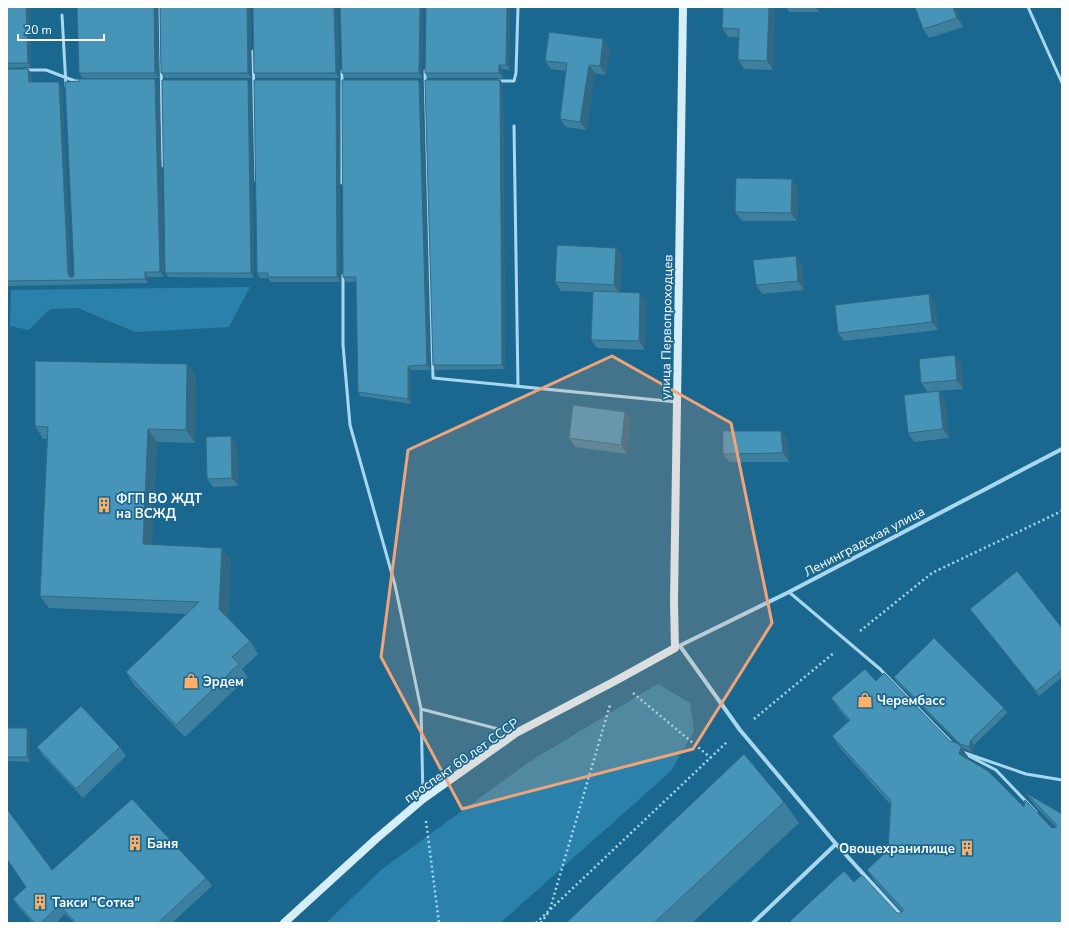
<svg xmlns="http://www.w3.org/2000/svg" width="1069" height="930" viewBox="0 0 1069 930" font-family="'Nunito Sans',sans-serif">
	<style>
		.green { fill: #2a82ac }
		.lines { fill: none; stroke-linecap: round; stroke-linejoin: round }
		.path { stroke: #a8d8ef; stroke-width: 2.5; stroke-dasharray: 2 3; stroke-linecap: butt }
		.lane { stroke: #a8d8ef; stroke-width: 3 }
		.street { stroke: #a8d8ef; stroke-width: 4 }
		.secondary { stroke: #d6eefa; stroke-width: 8 }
		.wall { fill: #3d7f9f }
		.shaded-wall { fill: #326882 }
		.building { fill: #4794b9; stroke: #326882 }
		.marked { fill: #f2a479; fill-opacity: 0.2; stroke: #f2a479; stroke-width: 3; stroke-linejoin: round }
		.labels { text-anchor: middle; stroke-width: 3.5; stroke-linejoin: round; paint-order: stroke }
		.street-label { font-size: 13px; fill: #fff; stroke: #1a6890 }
		.poi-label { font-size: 13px; font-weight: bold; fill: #fff; stroke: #1a6890; text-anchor: start }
	</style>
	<rect width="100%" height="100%" fill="#1a6890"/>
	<!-- green -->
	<path class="green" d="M 250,287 L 229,327 L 135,332 L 78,308 L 50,309 L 29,330 L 10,326 L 11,290 Z
		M 658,684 L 690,703 L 694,731 L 671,771 L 500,923 L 326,923 L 381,870 L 529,762 Z"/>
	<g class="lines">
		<!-- path -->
		<path class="path" d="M 860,631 L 932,573 L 1062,511
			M 633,693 L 711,758
			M 754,719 L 835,652
			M 426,821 L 439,923
			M 550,909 L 610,705
			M 536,923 L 727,742
			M 541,923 L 548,913"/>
		<!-- lane -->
		<path class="lane" d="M 160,7 L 163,166
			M 1028,7 L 1062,83
			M 62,15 L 66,86
			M 253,51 L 256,181
			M 26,70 L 46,70 L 75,81 L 82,81
			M 342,71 L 342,183
			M 425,71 L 433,378 L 677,402
			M 498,81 L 514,81 L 516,73 L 518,7
			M 514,126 L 518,386
			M 343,275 L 343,345 L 350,425 L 395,585 L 421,709 L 514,733
			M 789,592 L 880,669 L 952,743
			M 421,709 L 423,797
			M 962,752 L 1026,774 L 1062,780
			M 969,756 L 996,770 L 1036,812"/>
		<!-- street -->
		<path class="street" d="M 680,646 L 740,730 L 836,844 L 908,923
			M 675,648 L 789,592 L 1062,449
			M 753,923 L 836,844"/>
		<!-- secondary -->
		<path class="secondary" d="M 284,923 L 376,839 L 423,799 L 516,733 L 617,680 L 675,648 L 674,601 L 683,7"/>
	</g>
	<!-- wall -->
	<path class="wall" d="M 7,7 L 30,7 L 31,67 L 7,68 Z
		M 77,7 L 157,7 L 159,78 L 83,78 L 79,73 Z
		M 160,7 L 250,7 L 251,78 L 165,78 L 161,73 Z
		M 253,7 L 337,7 L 339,78 L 257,78 L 254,73 Z
		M 340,7 L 423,7 L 422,78 L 345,78 L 342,73 Z
		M 510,7 L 510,70 L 503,69 L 503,78 L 428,78 L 425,73 Z
		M 775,7 L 773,70 L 744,69 L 738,60 L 739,37 L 728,37 L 722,28 Z
		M 786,7 L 819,7 L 819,12 L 789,12 Z
		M 956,7 L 963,27 L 929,38 L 923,29 Z
		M 603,39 L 610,48 L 606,75 L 595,73 L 586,130 L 566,127 L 560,119 L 566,71 L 551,69 L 545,61 Z
		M 7,69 L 28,69 L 31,73 L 32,82 L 62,87 L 71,277 L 73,277 L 155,79 L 159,84 L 164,277 L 148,277 L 148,283 L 7,286 Z
		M 336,80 L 339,84 L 340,282 L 271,282 L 268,278 L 260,278 L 257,273 Z
		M 500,80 L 503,84 L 505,369 L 436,370 L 433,365 Z
		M 251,84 L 254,278 L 168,277 L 165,273 Z
		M 422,84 L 430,370 L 411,370 L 411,404 L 361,396 L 358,392 L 356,282 L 346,282 L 343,277 Z
		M 798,188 L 797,221 L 742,221 L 735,212 Z
		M 616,248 L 622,257 L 620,292 L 646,301 L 645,350 L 597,348 L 591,340 L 593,292 L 561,291 L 555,282 Z
		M 796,256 L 802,265 L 804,290 L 762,294 L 756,285 Z
		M 929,294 L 935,302 L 938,330 L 844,341 L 838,333 Z
		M 187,364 L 196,377 L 195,443 L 157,442 L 152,545 L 231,560 L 228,618 L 250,641 L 258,654 L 242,669 L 248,677 L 185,737 L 134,685 L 126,672 L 187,614 L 49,608 L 40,596 L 47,439 L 43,439 L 35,426 Z
		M 961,364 L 963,389 L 939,391 L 945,400 L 949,438 L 914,442 L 908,433 L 928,392 L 921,383 Z
		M 631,420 L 627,454 L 575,447 L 569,438 Z
		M 781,431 L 787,439 L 789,462 L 730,462 L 723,454 Z
		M 231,436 L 237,444 L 238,486 L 213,487 L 207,479 Z
		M 970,609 L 1062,628 L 1062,677 L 1039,696 Z
		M 894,677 L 1004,708 L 1007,713 L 974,745 L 972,752 L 963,748 L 897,682 Z
		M 876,681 L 950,741 L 961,747 L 970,760 L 970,761 L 1024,807 L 1052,828 L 1056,827 L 1035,806 L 1026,793 L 1062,814 L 1062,923 L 791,923 L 790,921 L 854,882 L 897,913 L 901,913 L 902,912 L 876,883 L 867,870 L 888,850 L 890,804 L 841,749 L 832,736 L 849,721 L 840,711 L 831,698 Z
		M 7,728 L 27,728 L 30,733 L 30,762 L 7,761 Z
		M 37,747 L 120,747 L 126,756 L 83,798 L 43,756 Z
		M 784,802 L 799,823 L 692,923 L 566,923 Z
		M 52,870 L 206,878 L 212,886 L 172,923 L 74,923 L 65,914 L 56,923 L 33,923 L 19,908 L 13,899 Z"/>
	<!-- shaded-wall -->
	<path class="shaded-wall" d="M 26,7 L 30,7 L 31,67 L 28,63 Z
		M 154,7 L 157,7 L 159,78 L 155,73 Z
		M 247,7 L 250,7 L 251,78 L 248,73 Z
		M 334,7 L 337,7 L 339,78 L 336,73 Z
		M 420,7 L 423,7 L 422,78 L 419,73 Z
		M 507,7 L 510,7 L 510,70 L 506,65 Z
		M 769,7 L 775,7 L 773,70 L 767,61 Z
		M 815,7 L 819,7 L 819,12 Z
		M 953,7 L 956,7 L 963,27 L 957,18 Z
		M 603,39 L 610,48 L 606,75 L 600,66 Z
		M 499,65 L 503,69 L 503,78 L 499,73 Z
		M 589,65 L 595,73 L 586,130 L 580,122 Z
		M 28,69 L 31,73 L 32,87 L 29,82 Z
		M 155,79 L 159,84 L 164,277 L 160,272 Z
		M 248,80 L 251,84 L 254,278 L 251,273 Z
		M 336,80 L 339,84 L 340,282 L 337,277 Z
		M 419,80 L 422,84 L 430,370 L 427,365 Z
		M 500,80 L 503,84 L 505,369 L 502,365 Z
		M 59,82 L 62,87 L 71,279 L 68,274 Z
		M 792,179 L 798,188 L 797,221 L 791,213 Z
		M 616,248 L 622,257 L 620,294 L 614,285 Z
		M 796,256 L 802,265 L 804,290 L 798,281 Z
		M 145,272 L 148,277 L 148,283 L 145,279 Z
		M 640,293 L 646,301 L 645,350 L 639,341 Z
		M 929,294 L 935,302 L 938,330 L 932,322 Z
		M 955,355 L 961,364 L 963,389 L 957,380 Z
		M 187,364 L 196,377 L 195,443 L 186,430 Z
		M 408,366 L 411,370 L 411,404 L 408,399 Z
		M 939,391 L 945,400 L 949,438 L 943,429 Z
		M 625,412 L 631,420 L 627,454 L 621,445 Z
		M 148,429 L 157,442 L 152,557 L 143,544 Z
		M 781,431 L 787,439 L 789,462 L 783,453 Z
		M 231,436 L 237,444 L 238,486 L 232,478 Z
		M 222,548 L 231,560 L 228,622 L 219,609 Z
		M 27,728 L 30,733 L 30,762 L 27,757 Z
		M 971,740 L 974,745 L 972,752 L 969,747 Z
		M 961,747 L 970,760 L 968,767 L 959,754 Z"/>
	<!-- building -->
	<path class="building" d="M 7,7 L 26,7 L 28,63 L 7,63 Z
		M 77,7 L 154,7 L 155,73 L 79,73 Z
		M 160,7 L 247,7 L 248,73 L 161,73 Z
		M 253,7 L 334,7 L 336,73 L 254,73 Z
		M 340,7 L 420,7 L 419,73 L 342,73 Z
		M 426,7 L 507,7 L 506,65 L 499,65 L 499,73 L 425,73 Z
		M 723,7 L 769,7 L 767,61 L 738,60 L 739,29 L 722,28 Z
		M 915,7 L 953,7 L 957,18 L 923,29 Z
		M 549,32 L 603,39 L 600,66 L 589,65 L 580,122 L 560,119 L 567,63 L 545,61 Z
		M 7,69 L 28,69 L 29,82 L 59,82 L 68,274 L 70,277 L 73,277 L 74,274 L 65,82 L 80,81 L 79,79 L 155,79 L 160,272 L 145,272 L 145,279 L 7,281 Z
		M 162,80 L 248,80 L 251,273 L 165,273 Z
		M 254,80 L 336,80 L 337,277 L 268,277 L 268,273 L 257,273 Z
		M 342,80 L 419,80 L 427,365 L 408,366 L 408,399 L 358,392 L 356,277 L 343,277 Z
		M 425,80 L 500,80 L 502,365 L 433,365 Z
		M 736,178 L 792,179 L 791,213 L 735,212 Z
		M 557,245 L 616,248 L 614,285 L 555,282 Z
		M 796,256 L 798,281 L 756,285 L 753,260 Z
		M 593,291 L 640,293 L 639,341 L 591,340 Z
		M 929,294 L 932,322 L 838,333 L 835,305 Z
		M 955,355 L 957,380 L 921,383 L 919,359 Z
		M 35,361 L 187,364 L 186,430 L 148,429 L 143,544 L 222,548 L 219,609 L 250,641 L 232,657 L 239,664 L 176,725 L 126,672 L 199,602 L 40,596 L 48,427 L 35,426 Z
		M 939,391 L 943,429 L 908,433 L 904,395 Z
		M 573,405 L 625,412 L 621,445 L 569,438 Z
		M 723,431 L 781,431 L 783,453 L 723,454 Z
		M 231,436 L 232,478 L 207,479 L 206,437 Z
		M 1017,571 L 1062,628 L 1062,670 L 1036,691 L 970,609 Z
		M 934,638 L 1004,708 L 971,740 L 969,747 L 960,744 L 894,677 Z
		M 865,669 L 876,681 L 884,673 L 950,741 L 957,743 L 961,747 L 959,754 L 988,771 L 1024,807 L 1025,800 L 1052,828 L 1056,827 L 1056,824 L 1026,793 L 1062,814 L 1062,923 L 792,923 L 790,921 L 844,871 L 854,882 L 862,875 L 897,913 L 901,913 L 903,911 L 902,908 L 867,870 L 888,850 L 891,801 L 832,736 L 850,720 L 831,698 Z
		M 81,706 L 120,747 L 76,789 L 37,747 Z
		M 7,728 L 27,728 L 27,757 L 7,757 Z
		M 744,754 L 784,802 L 654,923 L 566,923 Z
		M 132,799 L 206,878 L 158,923 L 76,923 L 59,905 L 41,923 L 35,923 L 13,899 L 26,887 L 7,859 L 7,809 L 52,870 Z"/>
	<!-- marked area -->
	<path class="marked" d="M 612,356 L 731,423 L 772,623 L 693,749 L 462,809 L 381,657 L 408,450 Z"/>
	<!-- icons -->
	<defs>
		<symbol id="building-bare" viewBox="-9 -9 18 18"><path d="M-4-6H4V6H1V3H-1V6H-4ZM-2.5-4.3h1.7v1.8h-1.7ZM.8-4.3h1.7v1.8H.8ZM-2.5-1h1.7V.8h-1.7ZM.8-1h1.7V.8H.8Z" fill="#ffb066" stroke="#1a6890" stroke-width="2.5" paint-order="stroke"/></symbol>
		<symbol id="shop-bare" viewBox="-9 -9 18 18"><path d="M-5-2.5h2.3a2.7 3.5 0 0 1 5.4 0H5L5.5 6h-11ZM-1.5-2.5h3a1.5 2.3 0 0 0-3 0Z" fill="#ffb066" stroke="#1a6890" stroke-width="2.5" paint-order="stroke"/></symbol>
	</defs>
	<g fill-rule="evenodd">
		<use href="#building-bare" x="93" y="494" width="22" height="22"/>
		<use href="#shop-bare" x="180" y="670" width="22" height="22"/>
		<use href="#shop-bare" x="854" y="689" width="22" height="22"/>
		<use href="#building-bare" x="124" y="832" width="22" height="22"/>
		<use href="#building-bare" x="956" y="837" width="22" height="22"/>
		<use href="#building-bare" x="29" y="891" width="22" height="22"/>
	</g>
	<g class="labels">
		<!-- street labels -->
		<g class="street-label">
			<text transform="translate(666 327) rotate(-89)" y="5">улица Первопроходцев</text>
			<text transform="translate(864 541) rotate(-28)" y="5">Ленинградская улица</text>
			<text transform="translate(461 760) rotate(-35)" y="5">проспект 60 лет СССР</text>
		</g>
		<!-- poi labels -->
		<g class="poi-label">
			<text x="116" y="503">ФГП ВО ЖДТ<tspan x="116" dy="15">на ВСЖД</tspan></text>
			<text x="203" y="686">Эрдем</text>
			<text x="877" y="705">Черембасс</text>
			<text x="147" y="848">Баня</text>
			<text x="955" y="853" text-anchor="end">Овощехранилище</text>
			<text x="52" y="907">Такси "Сотка"</text>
		</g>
	</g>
	<!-- border -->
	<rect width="1069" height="930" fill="none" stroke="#ffffff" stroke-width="16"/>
	<!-- scale -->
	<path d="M18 34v6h86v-6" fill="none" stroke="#ffffff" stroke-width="2"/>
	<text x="24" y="34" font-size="12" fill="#ffffff" stroke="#1a6890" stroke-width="3" paint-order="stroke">20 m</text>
</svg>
